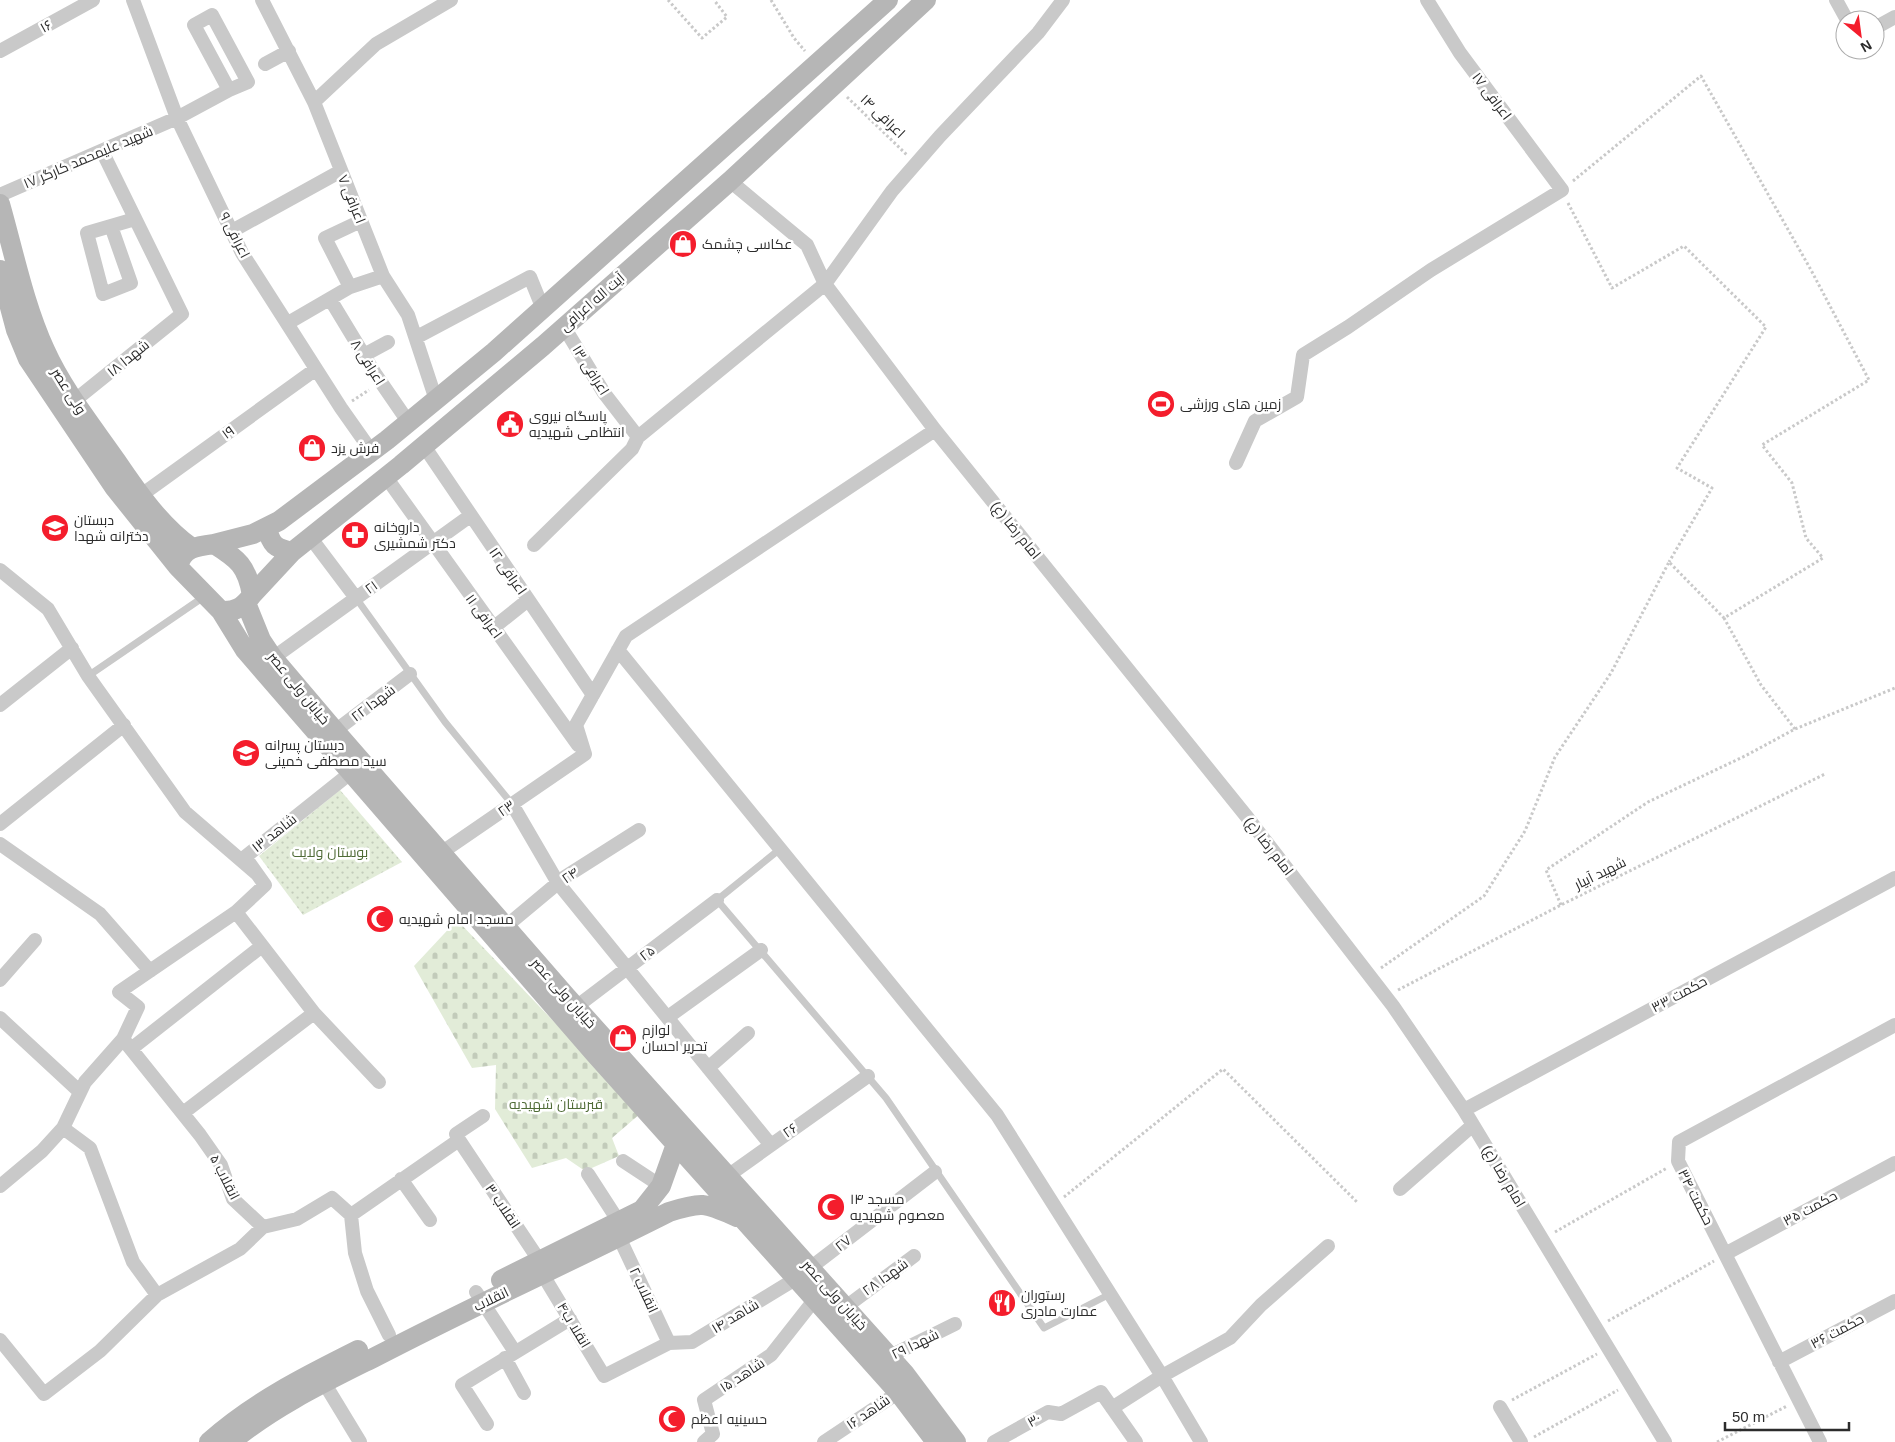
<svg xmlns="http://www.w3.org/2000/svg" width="1895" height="1442" viewBox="0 0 1895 1442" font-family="Helvetica,Cairo,sans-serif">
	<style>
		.green { fill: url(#green-dots) }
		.cemetery { fill: url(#cemetery-stones) }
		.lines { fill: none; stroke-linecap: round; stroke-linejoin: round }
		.path { stroke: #c9c9c9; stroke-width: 3; stroke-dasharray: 2.5 2.5; stroke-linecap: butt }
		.lane { stroke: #c9c9c9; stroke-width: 7 }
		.street { stroke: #c9c9c9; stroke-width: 14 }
		.secondary { stroke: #b6b6b6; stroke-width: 20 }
		.labels { text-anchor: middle; stroke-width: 5; stroke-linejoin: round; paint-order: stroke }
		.street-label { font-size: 14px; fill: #2c2c2c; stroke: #fff }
		.poi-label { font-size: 14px; fill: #2c2c2c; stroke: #fff; text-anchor: start }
		.park-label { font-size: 14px; fill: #4f6b36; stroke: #fff }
	</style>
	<defs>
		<pattern id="green-dots" width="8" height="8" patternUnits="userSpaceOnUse" patternTransform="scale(1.25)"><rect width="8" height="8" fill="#e2ecd8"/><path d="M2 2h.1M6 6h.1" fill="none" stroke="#c2cbba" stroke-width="1.8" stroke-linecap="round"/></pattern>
		<pattern id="cemetery-stones" width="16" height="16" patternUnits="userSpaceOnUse" patternTransform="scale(1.25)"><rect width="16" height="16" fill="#e2ecd8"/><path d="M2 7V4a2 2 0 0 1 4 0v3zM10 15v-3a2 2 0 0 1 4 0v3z" fill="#c2cbba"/></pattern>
	</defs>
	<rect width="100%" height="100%" fill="#fff"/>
	<!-- green -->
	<path class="green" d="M 340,790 L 402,862 L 303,915 L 259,856 Z"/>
	<!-- cemetery -->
	<path class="cemetery" d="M 457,920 L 641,1113 L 612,1138 L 619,1156 L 585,1171 L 566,1158 L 532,1168 L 495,1109 L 496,1065 L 472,1068 L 414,966 Z"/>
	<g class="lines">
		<!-- path -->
		<path class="path" d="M 668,0 L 702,38 L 727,17 L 714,0
			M 771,0 L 794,38 L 805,51
			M 847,97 L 907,155
			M 1573,181 L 1701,76 L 1811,270 L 1869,380 L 1762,445 L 1792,483 L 1806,538 L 1823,558 L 1724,618 L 1761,685 L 1795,729
			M 1568,203 L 1612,288 L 1684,246 L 1766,327 L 1677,468 L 1712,488 L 1669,562
			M 352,401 L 369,390
			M 1561,905 L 1546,870 L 1648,802 L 1745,756 L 1795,729 L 1895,688
			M 1381,968 L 1484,896 L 1525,831 L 1555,757 L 1611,673 L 1669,562 L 1724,618
			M 1398,990 L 1561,905 L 1825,774
			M 1064,1197 L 1223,1069 L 1357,1202
			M 1555,1232 L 1667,1168
			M 1608,1321 L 1714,1261
			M 1512,1400 L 1597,1354
			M 1534,1437 L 1618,1390
			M 1717,1442 L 1787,1406"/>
		<!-- lane -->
		<path class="lane" d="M 356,598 L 445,722 L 512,804
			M 88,676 L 205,596
			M 780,849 L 717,900 L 886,1098 L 1044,1328 L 1110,1294"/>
		<!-- street -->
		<path class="street" d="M 133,0 L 177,118 L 242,253 L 341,408 L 372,452
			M 262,0 L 314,102 L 383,276 L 408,315 L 436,400
			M 1836,0 L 1847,20
			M 1875,28 L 1895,17
			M 0,51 L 93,0
			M 265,64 L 289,51
			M 314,102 L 376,44 L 451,0
			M 730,181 L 807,245 L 825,284 L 935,430 L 1247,817 L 1393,1006 L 1464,1110 L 1665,1442
			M 0,195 L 177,118 L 229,90 L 194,25 L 212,15 L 248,82 L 229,90
			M 111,226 L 131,283 L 103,294 L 87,233 L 135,219
			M 232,231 L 341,171
			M 350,287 L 325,238 L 361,221
			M 330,299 L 376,375 L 409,423
			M 288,323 L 350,287 L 383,276
			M 564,327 L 604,393 L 638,437
			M 417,337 L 530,277 L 543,309
			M 364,355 L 388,342
			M 74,401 L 182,314 L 102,151
			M 424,446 L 593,695
			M 1236,463 L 1255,421 L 1297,397 L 1303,355 L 1348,327 L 1431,270 L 1562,190 L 1460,53 L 1427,0
			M 386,477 L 578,745
			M 140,496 L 316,369
			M 310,537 L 356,598
			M 534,545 L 632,449 L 638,437 L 825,284 L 892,191 L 940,136 L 1038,33 L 1063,0
			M 0,570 L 48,609 L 88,676 L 185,812 L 257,874
			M 493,628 L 528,600
			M 618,650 L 997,1115 L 1162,1376 L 1112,1408
			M 273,658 L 470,516
			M 0,705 L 72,648
			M 335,731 L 410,674
			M 585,754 L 576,725 L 626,636 L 935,430
			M 512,804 L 558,883 L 770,1144
			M 0,824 L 124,725
			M 0,844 L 100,914 L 150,971
			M 435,857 L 585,754
			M 236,912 L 265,885 L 245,857 L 358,767
			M 505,927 L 565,877 L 639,830
			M 0,980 L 35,940
			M 576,1007 L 717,900
			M 668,1017 L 761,950
			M 0,1018 L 80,1092
			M 123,1039 L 85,1082 L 63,1128 L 90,1148 L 133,1262 L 157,1295 L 240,1249 L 263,1227
			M 131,1049 L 262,946
			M 708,1068 L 748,1033
			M 379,1082 L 314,1013 L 236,912 L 119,992 L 138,1007 L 123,1039 L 200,1135 L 221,1165 L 233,1199 L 263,1227 L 297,1219 L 332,1198 L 351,1215 L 355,1253 L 367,1291 L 389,1335
			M 1464,1110 L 1895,878
			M 183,1113 L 314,1013
			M 459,1140 L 539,1260 L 543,1275 L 604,1376 L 669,1343 L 692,1342 L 797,1278 L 935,1172
			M 623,1161 L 661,1186
			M 588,1174 L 619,1222 L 619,1237 L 669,1343
			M 401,1179 L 430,1220
			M 722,1180 L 868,1076
			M 0,1186 L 42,1151 L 63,1128
			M 1400,1189 L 1473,1125
			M 351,1215 L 459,1140 L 456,1134 L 483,1116
			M 1725,1254 L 1895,1163
			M 476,1292 L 515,1352
			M 839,1312 L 914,1256
			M 0,1340 L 44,1394 L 100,1351 L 157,1295
			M 505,1358 L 524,1393
			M 882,1360 L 955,1324
			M 1779,1362 L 1895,1301
			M 320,1376 L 360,1442
			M 1500,1407 L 1521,1442
			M 487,1424 L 462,1385 L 570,1319
			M 704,1442 L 713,1434 L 704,1400 L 771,1355 L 819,1294
			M 824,1442 L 905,1388
			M 994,1442 L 1048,1412 L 1061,1414 L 1101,1392 L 1136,1442
			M 1201,1442 L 1162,1376 L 1230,1338 L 1261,1305 L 1328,1246
			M 1820,1442 L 1678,1161 L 1679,1142 L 1895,1025"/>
		<!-- secondary -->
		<path class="secondary" d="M 0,204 C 14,253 24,304 45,350 C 63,390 92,426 117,462 C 138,493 161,526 192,548
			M 0,270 L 16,330 L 28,359 L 114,487 L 178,567
			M 267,528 C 271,545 275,548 292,552
			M 214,544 L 253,534 L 279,521 L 387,440 L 494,352 L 888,0
			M 252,595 L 292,552 L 401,465 L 543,346 L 730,181 L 926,0
			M 246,603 L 261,640 L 273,658 L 335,731 L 566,996 L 905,1374 L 956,1442
			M 221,611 C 236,612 243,607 252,595 C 247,566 238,559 214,544 C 197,546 182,548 178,567 L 221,611 L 245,650 L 595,1054 L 898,1392 L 936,1442
			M 501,1280 L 642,1210 L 661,1186 L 676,1144 L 684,1137
			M 209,1442 C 252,1403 306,1376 358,1350
			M 231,1442 C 274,1406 327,1381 377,1356 C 473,1306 572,1261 669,1212 C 703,1201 705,1203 737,1217"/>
	</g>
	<!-- icons -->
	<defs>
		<symbol id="shop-disc" viewBox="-11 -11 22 22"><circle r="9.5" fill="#f41d2c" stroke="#fff"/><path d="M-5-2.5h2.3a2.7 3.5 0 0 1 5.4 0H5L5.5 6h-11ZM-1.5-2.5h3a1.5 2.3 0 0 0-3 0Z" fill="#fff"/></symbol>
		<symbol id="stadium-disc" viewBox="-11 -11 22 22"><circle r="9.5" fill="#f41d2c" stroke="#fff"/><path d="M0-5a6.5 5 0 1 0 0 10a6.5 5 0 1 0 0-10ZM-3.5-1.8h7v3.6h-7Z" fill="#fff"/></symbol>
		<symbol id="civic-disc" viewBox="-11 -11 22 22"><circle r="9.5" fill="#f41d2c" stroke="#fff"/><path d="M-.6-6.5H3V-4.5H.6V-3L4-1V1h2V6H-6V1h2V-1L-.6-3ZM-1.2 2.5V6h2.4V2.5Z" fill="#fff"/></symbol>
		<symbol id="school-disc" viewBox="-11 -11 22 22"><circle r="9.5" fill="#f41d2c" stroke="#fff"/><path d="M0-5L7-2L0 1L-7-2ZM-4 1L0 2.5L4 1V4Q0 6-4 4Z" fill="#fff"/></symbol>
		<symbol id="pharmacy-disc" viewBox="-11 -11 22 22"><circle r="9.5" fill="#f41d2c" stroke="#fff"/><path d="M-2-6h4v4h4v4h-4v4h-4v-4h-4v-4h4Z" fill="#fff"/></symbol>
		<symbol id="mosque-disc" viewBox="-11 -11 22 22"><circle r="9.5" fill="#f41d2c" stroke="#fff"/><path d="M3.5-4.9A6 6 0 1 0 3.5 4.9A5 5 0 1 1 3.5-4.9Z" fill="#fff"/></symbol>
		<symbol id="restaurant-disc" viewBox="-11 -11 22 22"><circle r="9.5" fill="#f41d2c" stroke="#fff"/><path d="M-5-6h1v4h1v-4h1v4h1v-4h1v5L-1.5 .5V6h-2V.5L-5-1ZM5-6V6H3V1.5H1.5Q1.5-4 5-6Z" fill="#fff"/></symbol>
	</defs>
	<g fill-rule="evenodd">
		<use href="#shop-disc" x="667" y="228" width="32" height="32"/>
		<use href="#stadium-disc" x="1145" y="388" width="32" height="32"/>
		<use href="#civic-disc" x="494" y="408" width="32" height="32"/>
		<use href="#shop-disc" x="296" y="432" width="32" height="32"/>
		<use href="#school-disc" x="39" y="512" width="32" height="32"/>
		<use href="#pharmacy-disc" x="339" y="519" width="32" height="32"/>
		<use href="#school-disc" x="230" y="737" width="32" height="32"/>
		<use href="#mosque-disc" x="364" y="903" width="32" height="32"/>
		<use href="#shop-disc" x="607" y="1022" width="32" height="32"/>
		<use href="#mosque-disc" x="815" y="1191" width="32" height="32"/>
		<use href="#restaurant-disc" x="986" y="1287" width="32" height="32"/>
		<use href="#mosque-disc" x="656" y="1403" width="32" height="32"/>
	</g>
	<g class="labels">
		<!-- street labels -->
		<g class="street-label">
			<text transform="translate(46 26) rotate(-29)" y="5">۱۶</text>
			<text transform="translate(1492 96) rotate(53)" y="5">اعرافی ۱۷</text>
			<text transform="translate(883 116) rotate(44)" y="5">اعرافی ۱۴</text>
			<text transform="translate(88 157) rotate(-23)" y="5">شهید علیمحمد کارگر ۱۷</text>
			<text transform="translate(352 199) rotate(68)" y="5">اعرافی ۷</text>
			<text transform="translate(235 235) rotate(63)" y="5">اعرافی ۹</text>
			<text transform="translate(592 302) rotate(-41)" y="5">آیت اله اعرافی</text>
			<text transform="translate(128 358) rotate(-39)" y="5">شهدا ۱۸</text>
			<text transform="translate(368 362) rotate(58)" y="5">اعرافی ۸</text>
			<text transform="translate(591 370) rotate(58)" y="5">اعرافی ۱۳</text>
			<text transform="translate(69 391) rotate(58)" y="5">ولی عصر</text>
			<text transform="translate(228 432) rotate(-36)" y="5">۱۹</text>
			<text transform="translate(1016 530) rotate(51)" y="5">امام رضا (ع)</text>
			<text transform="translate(508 571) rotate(55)" y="5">اعرافی ۱۲</text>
			<text transform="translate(371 587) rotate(-36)" y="5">۲۱</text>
			<text transform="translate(484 616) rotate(54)" y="5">اعرافی ۱۱</text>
			<text transform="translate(299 688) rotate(51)" y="5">خیابان ولی عصر</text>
			<text transform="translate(373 703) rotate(-37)" y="5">شهدا ۲۲</text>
			<text transform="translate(506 808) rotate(-35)" y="5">۲۳</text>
			<text transform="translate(274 833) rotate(-38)" y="5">شاهد ۱۳</text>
			<text transform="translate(1269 846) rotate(52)" y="5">امام رضا (ع)</text>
			<text transform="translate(1600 873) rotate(-26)" y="5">شهید آبیار</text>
			<text transform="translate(570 875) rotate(-35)" y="5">۲۴</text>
			<text transform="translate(647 953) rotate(-37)" y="5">۲۵</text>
			<text transform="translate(564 993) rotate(48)" y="5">خیابان ولی عصر</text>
			<text transform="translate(1679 994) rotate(-28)" y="5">حکمت ۳۳</text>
			<text transform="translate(790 1130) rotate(-35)" y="5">۲۶</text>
			<text transform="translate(1504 1176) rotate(59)" y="5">امام رضا (ع)</text>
			<text transform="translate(225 1177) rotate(63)" y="5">انقلاب ۵</text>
			<text transform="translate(1696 1197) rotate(63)" y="5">حکمت ۳۴</text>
			<text transform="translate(503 1206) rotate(56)" y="5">انقلاب ۳</text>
			<text transform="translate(1810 1208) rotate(-28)" y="5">حکمت ۳۵</text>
			<text transform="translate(843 1243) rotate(-38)" y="5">۲۷</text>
			<text transform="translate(885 1277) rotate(-36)" y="5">شهدا ۲۸</text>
			<text transform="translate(644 1290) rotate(65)" y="5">انقلاب ۲</text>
			<text transform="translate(835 1295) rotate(48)" y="5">خیابان ولی عصر</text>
			<text transform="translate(491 1299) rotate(-26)" y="5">انقلاب</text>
			<text transform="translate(735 1316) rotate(-31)" y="5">شاهد ۱۴</text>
			<text transform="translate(574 1325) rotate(59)" y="5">انقلا ب۴</text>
			<text transform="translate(1837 1331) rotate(-28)" y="5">حکمت ۳۶</text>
			<text transform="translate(915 1344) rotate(-26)" y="5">شهدا ۲۹</text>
			<text transform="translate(742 1375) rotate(-33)" y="5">شاهد ۱۵</text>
			<text transform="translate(868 1412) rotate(-34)" y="5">شاهد ۱۶</text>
			<text transform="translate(1034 1420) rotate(-29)" y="5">۳۰</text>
		</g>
		<!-- poi labels -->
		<g class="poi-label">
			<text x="702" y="249">عکاسی چشمک</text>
			<text x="1180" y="409">زمین های ورزشی</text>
			<text x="529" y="421">پاسگاه نیروی<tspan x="529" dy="16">انتظامی شهیدیه</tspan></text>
			<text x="331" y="453">فرش یزد</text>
			<text x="74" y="525">دبستان<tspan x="74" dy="16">دخترانه شهدا</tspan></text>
			<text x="374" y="532">داروخانه<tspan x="374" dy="16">دکتر شمشیری</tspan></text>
			<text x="265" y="750">دبستان پسرانه<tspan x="265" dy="16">سید مصطفی خمینی</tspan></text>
			<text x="399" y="924">مسجد امام شهیدیه</text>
			<text x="642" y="1035">لوازم<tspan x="642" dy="16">تحریر احسان</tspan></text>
			<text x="850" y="1204">مسجد ۱۴<tspan x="850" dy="16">معصوم شهیدیه</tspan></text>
			<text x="1021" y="1300">رستوران<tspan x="1021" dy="16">عمارت مادری</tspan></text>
			<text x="691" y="1424">حسینیه اعظم</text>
		</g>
		<!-- park labels -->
		<g class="park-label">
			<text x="330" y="857">بوستان ولایت</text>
			<text x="556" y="1109">قبرستان شهیدیه</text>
		</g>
	</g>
	<!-- north arrow -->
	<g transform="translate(1860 35) rotate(151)"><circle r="24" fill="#ffffff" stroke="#ababab"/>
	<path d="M0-4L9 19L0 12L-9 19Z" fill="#f41d2c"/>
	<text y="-8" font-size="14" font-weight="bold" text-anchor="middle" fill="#2c2c2c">N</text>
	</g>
	<!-- scale -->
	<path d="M1725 1422v8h124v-8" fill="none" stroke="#2c2c2c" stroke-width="2.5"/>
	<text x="1732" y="1422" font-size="15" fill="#2c2c2c" stroke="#ffffff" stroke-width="4" paint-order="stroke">50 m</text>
</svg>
